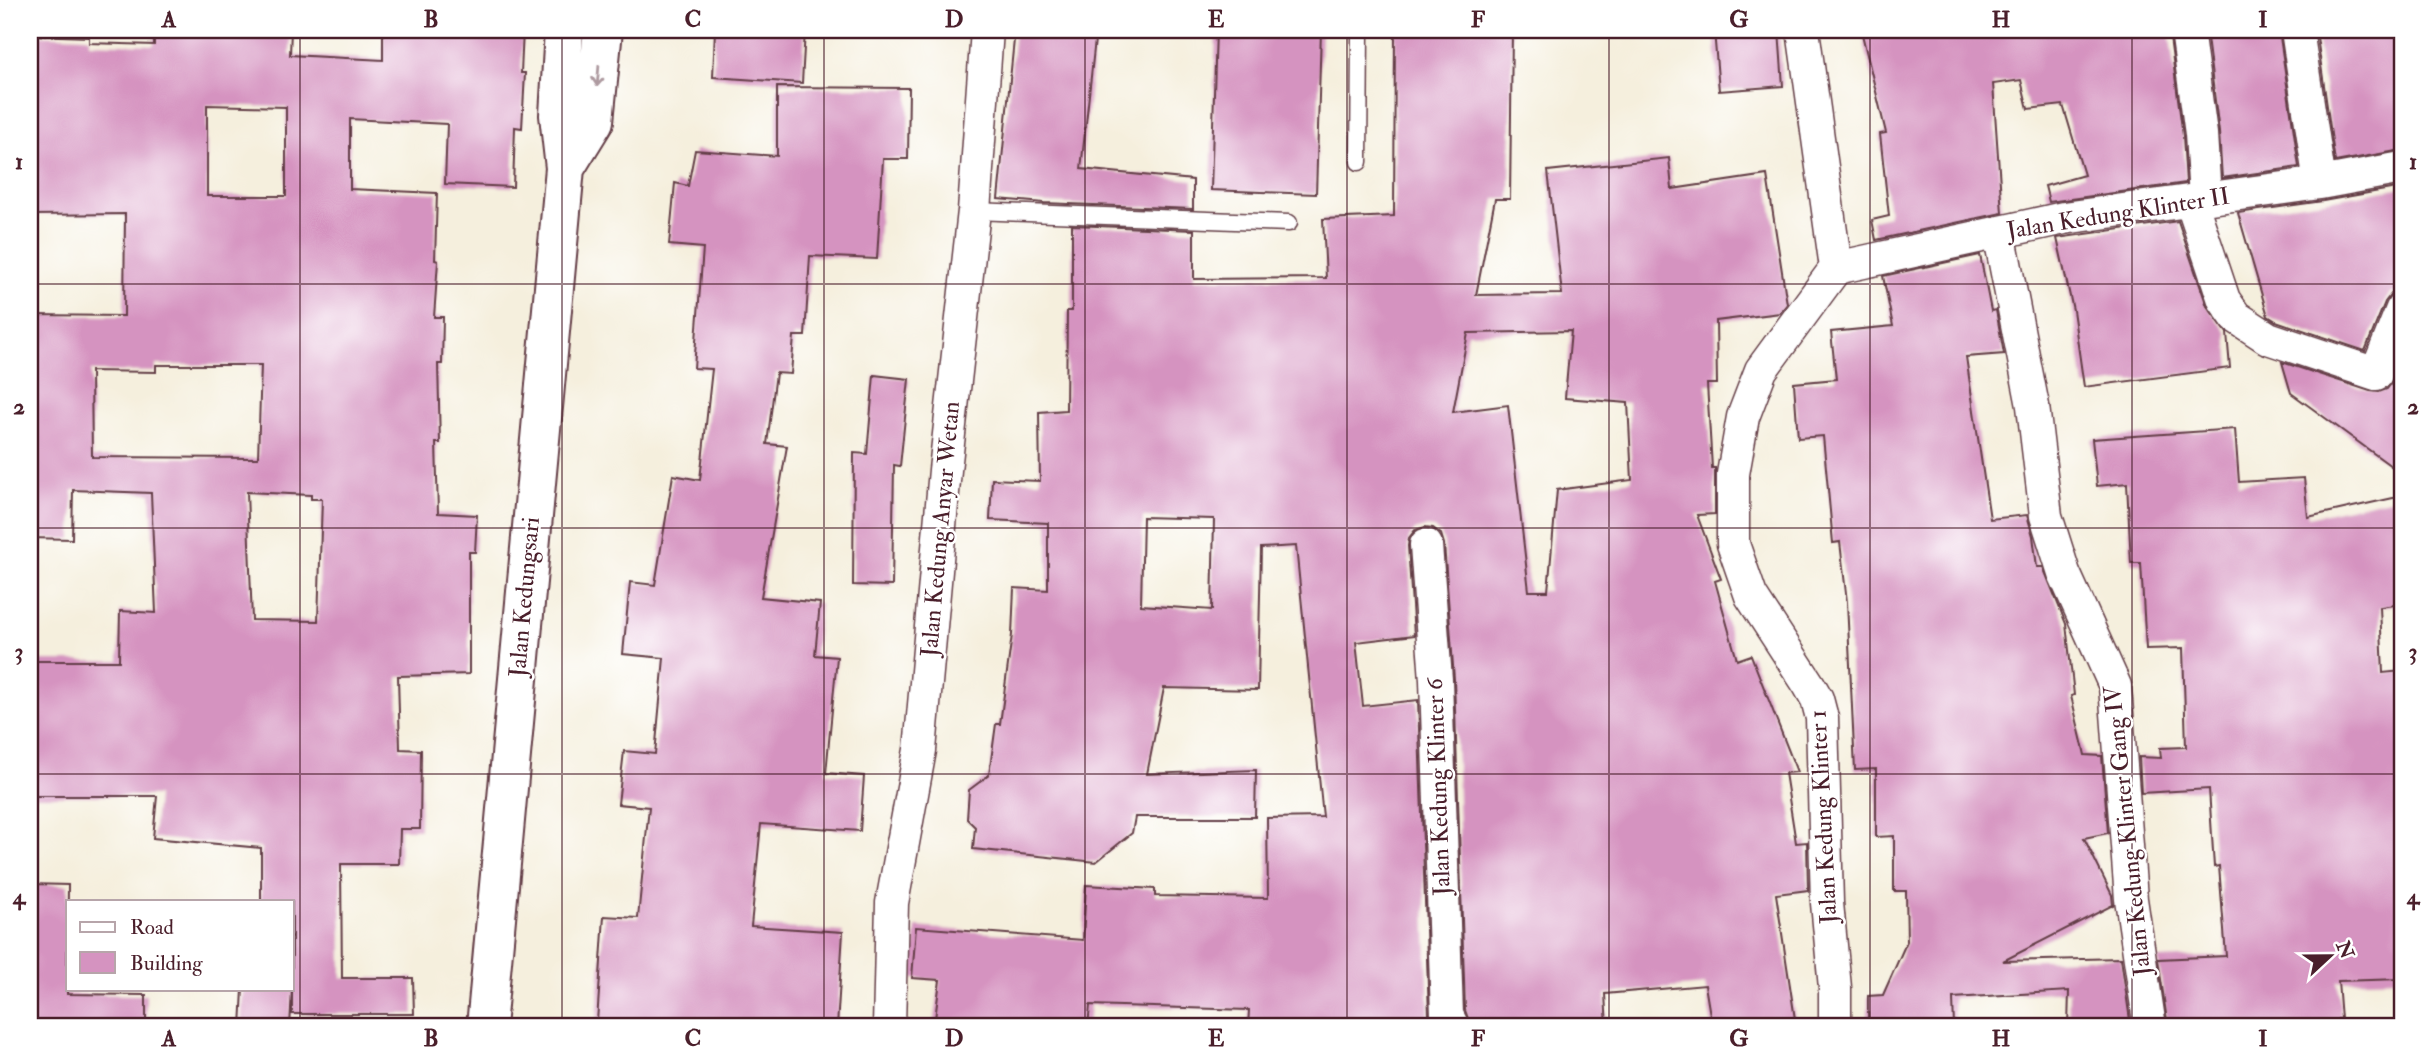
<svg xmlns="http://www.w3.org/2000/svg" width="2432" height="1057" viewBox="0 0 2432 1057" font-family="'IM FELL Double Pica',serif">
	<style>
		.building { fill: #d593c0; fill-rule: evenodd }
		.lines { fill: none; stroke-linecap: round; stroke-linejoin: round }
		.lane-casing { stroke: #643e46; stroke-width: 19 }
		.street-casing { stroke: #643e46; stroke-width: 35 }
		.secondary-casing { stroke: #643e46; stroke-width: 42 }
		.lane { stroke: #fff; stroke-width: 16 }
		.street { stroke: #fff; stroke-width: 32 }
		.secondary { stroke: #fff; stroke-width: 38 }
		.oneway { stroke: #ae9aa0 }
		.grid { fill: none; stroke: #4a1f2b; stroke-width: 2; stroke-opacity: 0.55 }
		.labels { text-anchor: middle; stroke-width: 5; stroke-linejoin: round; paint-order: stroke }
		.street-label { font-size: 24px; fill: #4a1f2b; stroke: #fff }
		.neatline { fill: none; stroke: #4a1f2b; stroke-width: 2.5 }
		.grid-label { font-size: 23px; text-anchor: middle; font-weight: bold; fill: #4a1f2b }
	</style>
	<rect width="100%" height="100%" fill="#fff"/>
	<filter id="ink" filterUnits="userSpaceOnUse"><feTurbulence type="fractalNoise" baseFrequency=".0143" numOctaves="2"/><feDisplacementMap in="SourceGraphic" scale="14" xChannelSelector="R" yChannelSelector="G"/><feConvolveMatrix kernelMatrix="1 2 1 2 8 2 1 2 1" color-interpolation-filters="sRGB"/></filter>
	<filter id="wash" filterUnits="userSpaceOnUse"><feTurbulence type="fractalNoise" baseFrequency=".00686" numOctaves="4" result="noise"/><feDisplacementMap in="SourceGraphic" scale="28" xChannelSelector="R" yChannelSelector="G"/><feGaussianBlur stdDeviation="1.57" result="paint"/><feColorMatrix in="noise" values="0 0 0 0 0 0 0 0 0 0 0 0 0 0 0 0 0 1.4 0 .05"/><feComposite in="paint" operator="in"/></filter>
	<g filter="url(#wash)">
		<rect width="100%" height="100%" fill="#f5efdd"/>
		<g id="blocks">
			<!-- building -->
			<path class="building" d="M 154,30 L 291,30 L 290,55 L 383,60 L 383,30 L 523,30 L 521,73 L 525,73 L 522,128 L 515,127 L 513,187 L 445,184 L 447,124 L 350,119 L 350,189 L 437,193 L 435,260 L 438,261 L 434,317 L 443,317 L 442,364 L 438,364 L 440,443 L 436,443 L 438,513 L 477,515 L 475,552 L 469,552 L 469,674 L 398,676 L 400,749 L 421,750 L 420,829 L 400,829 L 399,864 L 341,864 L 342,978 L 413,978 L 414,1014 L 292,1014 L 292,901 L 261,901 L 261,848 L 153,838 L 157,796 L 30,796 L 30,661 L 119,661 L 120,611 L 156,613 L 151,493 L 73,490 L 72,539 L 30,538 L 30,315 L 124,316 L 125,214 L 30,215 L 30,35 L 89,37 L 89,43 L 154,45 ZM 207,105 L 286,107 L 286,196 L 207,196 ZM 156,365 L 261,365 L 258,458 L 92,457 L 91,371 L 156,372 ZM 247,492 L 311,495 L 311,499 L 322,499 L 318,621 L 252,620 Z
				M 715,30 L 805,30 L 802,83 L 713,77 Z
				M 1015,30 L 1096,30 L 1081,169 L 1193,180 L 1193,209 L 1044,203 L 998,199 Z
				M 1216,30 L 1321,30 L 1316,194 L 1211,190 Z
				M 1395,30 L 1512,30 L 1510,199 L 1495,199 L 1476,295 L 1562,294 L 1548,171 L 1669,158 L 1672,189 L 1767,175 L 1787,304 L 1780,313 L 1716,321 L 1717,384 L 1707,384 L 1712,468 L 1715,468 L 1715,514 L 1697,515 L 1721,579 L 1715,581 L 1737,660 L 1751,655 L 1797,772 L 1785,773 L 1796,843 L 1807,842 L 1808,890 L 1776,894 L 1795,1019 L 1748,1027 L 1712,1027 L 1705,985 L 1605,994 L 1607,1027 L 1471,1027 L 1465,1010 L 1454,679 L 1444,544 L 1441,534 L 1433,528 L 1425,527 L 1415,530 L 1409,538 L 1408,546 L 1414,635 L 1356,642 L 1363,706 L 1418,700 L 1429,1016 L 1433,1027 L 1248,1027 L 1249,1010 L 1090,1005 L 1088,1027 L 934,1027 L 940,980 L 912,978 L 916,927 L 1083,940 L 1086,885 L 1155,889 L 1155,896 L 1268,898 L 1267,818 L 1323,817 L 1296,546 L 1261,548 L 1258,690 L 1164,688 L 1147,774 L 1256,770 L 1255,817 L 1135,817 L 1132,833 L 1096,862 L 973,849 L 975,827 L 967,819 L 969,790 L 989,775 L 996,724 L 1000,724 L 1012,635 L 1014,588 L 1048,590 L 1048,523 L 990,520 L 992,479 L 1040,481 L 1039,412 L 1066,410 L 1067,311 L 1072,311 L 1072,225 L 1194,230 L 1194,279 L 1326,278 L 1323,219 L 1394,216 ZM 1571,331 L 1565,398 L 1628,403 L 1632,480 L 1557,490 L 1548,591 L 1529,591 L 1508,405 L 1453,412 L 1468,333 ZM 1143,517 L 1214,519 L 1212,610 L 1141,605 Z
				M 1714,30 L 1779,30 L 1783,86 L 1719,91 Z
				M 1861,30 L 2169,30 L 2183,136 L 2186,183 L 2049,202 L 2045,186 L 2084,175 L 2063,105 L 2028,109 L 2021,80 L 1993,84 L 2002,213 L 1876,240 L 1872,220 L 1889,216 L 1880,134 L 1886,133 Z
				M 2206,30 L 2279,30 L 2299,167 L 2222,178 L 2219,132 Z
				M 2316,30 L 2402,30 L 2402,150 L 2335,162 Z
				M 777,87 L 909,88 L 908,159 L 883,159 L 877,259 L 810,256 L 805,336 L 794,336 L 791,374 L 776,373 L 767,444 L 787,446 L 761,597 L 820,603 L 815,655 L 837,657 L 826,773 L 864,776 L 860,831 L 761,824 L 751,926 L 843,932 L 837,1027 L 676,1027 L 597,1022 L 604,916 L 638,918 L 649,807 L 618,804 L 624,751 L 655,754 L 664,658 L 623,654 L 630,582 L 655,585 L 673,475 L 700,480 L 712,369 L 694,368 L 703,248 L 669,245 L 675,183 L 688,186 L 695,150 L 777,156 Z
				M 2402,187 L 2402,291 L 2391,294 L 2385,302 L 2365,351 L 2276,321 L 2268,316 L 2238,213 L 2323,201 Z
				M 2178,221 L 2207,306 L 2227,333 L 2230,368 L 2084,387 L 2073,310 L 2057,238 Z
				M 1980,255 L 1991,311 L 1996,310 L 2004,354 L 1966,357 L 1990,519 L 2027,515 L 2033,536 L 2037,567 L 2043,567 L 2066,624 L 2074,695 L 2071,696 L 2085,755 L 2102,756 L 2108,833 L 2084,838 L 2112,895 L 2113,905 L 2003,961 L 2121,958 L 2131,1027 L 2068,1027 L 2069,991 L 1953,998 L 1954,1027 L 1868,1027 L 1868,996 L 1883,995 L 1907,941 L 1906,891 L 1894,891 L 1894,836 L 1876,837 L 1876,769 L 1855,770 L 1847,602 L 1840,542 L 1833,543 L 1823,436 L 1798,438 L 1794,383 L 1836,379 L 1831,332 L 1893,326 L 1883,276 Z
				M 2402,358 L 2402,474 L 2291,393 L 2282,362 L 2370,391 L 2379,392 L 2387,389 L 2393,381 Z
				M 874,375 L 909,379 L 900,466 L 894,465 L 892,586 L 853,585 L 854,453 L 867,454 Z
				M 2235,429 L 2239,482 L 2304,478 L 2308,517 L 2402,496 L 2402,604 L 2380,607 L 2383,673 L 2402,671 L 2402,979 L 2338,981 L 2341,1019 L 2338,1019 L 2339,1027 L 2168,1027 L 2158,959 L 2226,956 L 2219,866 L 2214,867 L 2209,789 L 2141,793 L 2139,757 L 2161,758 L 2160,748 L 2186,747 L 2183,648 L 2146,649 L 2141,563 L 2131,563 L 2127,483 L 2097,486 L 2092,439 Z
				M 30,884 L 68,885 L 67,994 L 146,995 L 146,1027 L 30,1027 Z
				M 243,989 L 292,989 L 290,1027 L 241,1027 Z"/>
		</g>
	</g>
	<g filter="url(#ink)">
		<use href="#blocks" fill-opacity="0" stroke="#643e46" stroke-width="2"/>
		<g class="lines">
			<defs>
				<path id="lane" d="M 1359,162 L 1360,30
					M 974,211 L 1289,223"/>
				<path id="street" d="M 1803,30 L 1836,268 L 1761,370 L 1743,417 L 1733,474 L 1733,544 L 1751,596 L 1809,685 L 1817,699 L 1822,718 L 1827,903 L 1835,988 L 1835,1027
					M 2187,30 L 2201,134 L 2205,198
					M 2297,30 L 2320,183
					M 2191,201 L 2224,300 L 2236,317 L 2268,338 L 2376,374 L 2402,309
					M 1999,232 L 2033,406 L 2046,516 L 2064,573 L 2115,686 L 2131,899 L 2150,1027
					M 1836,268 L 2064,218 L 2320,183 L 2402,168
					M 1426,545 L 1436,680 L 1447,1015 L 1453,1027
					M 889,1027 L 892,903 L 920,750 L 945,470 L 974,211 L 987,30"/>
				<path id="secondary" d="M 565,168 L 594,121 L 603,30
					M 486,1027 L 565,168 L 559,115 L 564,30"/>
			</defs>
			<!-- lane casing -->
			<use href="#lane" class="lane-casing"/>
			<!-- street casing -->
			<use href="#street" class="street-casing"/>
			<!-- secondary casing -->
			<use href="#secondary" class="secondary-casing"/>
			<!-- lane -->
			<use href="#lane" class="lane"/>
			<!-- street -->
			<use href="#street" class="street"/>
			<!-- secondary -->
			<use href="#secondary" class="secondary"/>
		</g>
		<!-- one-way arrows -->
		<defs><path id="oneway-shaft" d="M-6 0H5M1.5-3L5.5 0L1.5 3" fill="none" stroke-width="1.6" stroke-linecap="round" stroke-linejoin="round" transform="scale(1.75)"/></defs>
		<use class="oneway" href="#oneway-shaft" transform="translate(598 76) rotate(95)"/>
	</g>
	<!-- grid -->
	<path class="grid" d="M 300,30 L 300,1027M 562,30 L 562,1027M 824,30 L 824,1027M 1085,30 L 1085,1027M 1347,30 L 1347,1027M 1609,30 L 1609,1027M 1870,30 L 1870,1027M 2132,30 L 2132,1027M 30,284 L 2402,284M 30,528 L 2402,528M 30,774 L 2402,774"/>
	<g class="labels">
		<!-- street labels -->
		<g class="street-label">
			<text transform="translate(2118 213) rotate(-9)" y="8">Jalan Kedung Klinter II</text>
			<text transform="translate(940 529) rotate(-85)" y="8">Jalan Kedung Anyar Wetan</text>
			<text transform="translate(524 597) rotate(-85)" y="8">Jalan Kedungsari</text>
			<text transform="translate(1438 787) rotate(-92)" y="8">Jalan Kedung Klinter 6</text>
			<text transform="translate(1823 817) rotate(-93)" y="8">Jalan Kedung Klinter 1</text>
			<text transform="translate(2127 831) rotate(-96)" y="8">Jalan Kedung Klinter Gang IV</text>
		</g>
	</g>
	<!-- margin -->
	<rect width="2432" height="1057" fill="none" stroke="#fff" stroke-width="77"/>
	<!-- legend -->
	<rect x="66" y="900" width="228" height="91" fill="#ffffff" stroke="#b7a5aa" stroke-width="2"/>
	<rect x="80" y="922" width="35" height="10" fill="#ffffff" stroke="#b7a5aa" stroke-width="2"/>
	<text x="130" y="934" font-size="21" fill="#4a1f2b">Road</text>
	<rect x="80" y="952" width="35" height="21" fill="#d593c0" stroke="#b7a5aa" stroke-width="2"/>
	<text x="130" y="970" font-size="21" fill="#4a1f2b">Building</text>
	<!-- north arrow -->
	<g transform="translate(2330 956) rotate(68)" stroke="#ffffff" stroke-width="5" paint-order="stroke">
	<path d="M0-5L12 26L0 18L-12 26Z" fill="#4a1f2b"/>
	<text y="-10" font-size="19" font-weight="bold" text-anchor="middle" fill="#4a1f2b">N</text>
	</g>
	<rect x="38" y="38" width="2356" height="980" class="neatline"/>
	<g class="grid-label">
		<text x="169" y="27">A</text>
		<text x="431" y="27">B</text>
		<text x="693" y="27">C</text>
		<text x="954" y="27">D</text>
		<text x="1216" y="27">E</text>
		<text x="1478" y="27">F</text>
		<text x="1739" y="27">G</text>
		<text x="2001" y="27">H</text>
		<text x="2263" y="27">I</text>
		<text x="19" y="169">1</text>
		<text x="2413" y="169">1</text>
		<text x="19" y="414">2</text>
		<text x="2413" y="414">2</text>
		<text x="19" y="659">3</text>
		<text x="2413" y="659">3</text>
		<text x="19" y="904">4</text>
		<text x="2413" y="904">4</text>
		<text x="169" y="1046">A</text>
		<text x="431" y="1046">B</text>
		<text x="693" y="1046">C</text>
		<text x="954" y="1046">D</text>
		<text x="1216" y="1046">E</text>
		<text x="1478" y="1046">F</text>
		<text x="1739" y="1046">G</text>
		<text x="2001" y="1046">H</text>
		<text x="2263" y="1046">I</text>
	</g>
</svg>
